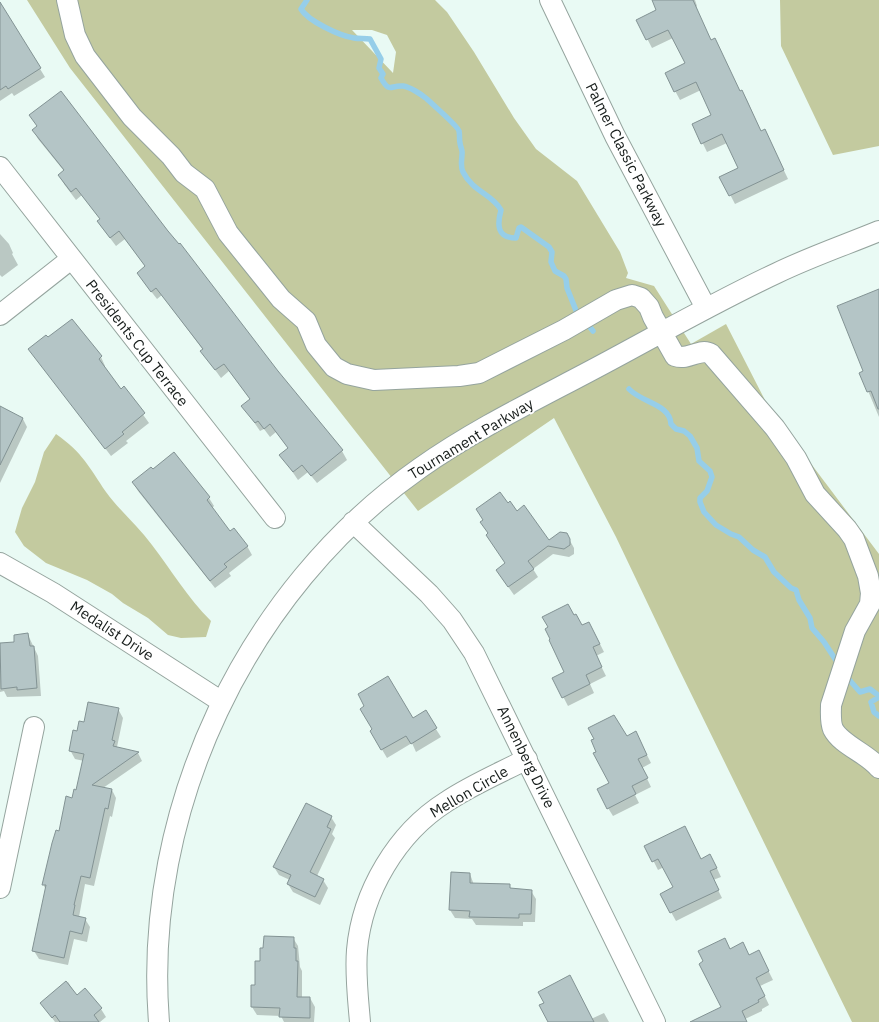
<svg xmlns="http://www.w3.org/2000/svg" width="879" height="1022" viewBox="0 0 879 1022" font-family="'IBM Plex Sans',sans-serif">
	<style>
		.green { fill: #c3ca9f; fill-rule: evenodd }
		.shadow { fill: #0003 }
		.lines { fill: none; stroke-linecap: round; stroke-linejoin: round }
		.stream { stroke: #96cee9; stroke-width: 5.5 }
		.building { fill: #b4c5c6; stroke: #839394 }
		.minor-casing { stroke: #95a49e; stroke-width: 22 }
		.minor { stroke: #fff; stroke-width: 20 }
		.labels { text-anchor: middle; stroke-width: 4; stroke-linejoin: round; paint-order: stroke }
		.street-label { font-size: 15px; fill: #161c1a; stroke: #fff }
	</style>
	<rect width="100%" height="100%" fill="#e9faf4"/>
	<!-- green -->
	<path class="green" d="M 27,0 L 435,0 L 447,12 L 474,52 L 514,118 L 536,149 L 577,181 L 620,252 L 628,273 L 626,278 L 654,286 L 691,344 L 726,324 L 769,408 L 879,554 L 879,1022 L 852,1022 L 677,665 L 616,537 L 554,418 L 418,511 L 70,68 ZM 352,30 L 372,30 L 387,35 L 396,52 L 393,73 Z
		M 780,0 L 879,0 L 879,146 L 833,155 L 781,46 Z
		M 56,434 C 83,453 89,467 106,492 C 120,511 138,526 152,545 C 172,571 187,597 211,621 L 206,637 L 181,638 L 168,635 L 148,618 L 123,603 L 112,594 L 87,580 L 46,563 L 24,546 L 15,532 L 22,508 L 35,482 L 44,452 Z"/>
	<!-- shadow -->
	<path class="shadow" d="M 653,0 L 695,0 L 697,6 L 696,7 L 711,42 L 741,93 L 742,92 L 747,100 L 761,132 L 769,139 L 788,179 L 735,204 L 721,177 L 740,168 L 727,143 L 707,152 L 694,125 L 713,116 L 701,90 L 680,100 L 666,74 L 686,64 L 673,38 L 652,48 L 638,21 L 658,11 Z
		M 0,4 L 45,77 L 14,96 L 12,93 L 0,101 Z
		M 30,115 L 277,372 L 342,451 L 347,460 L 317,483 L 308,472 L 298,480 L 281,455 L 289,449 L 276,432 L 270,437 L 264,429 L 260,431 L 243,406 L 251,400 L 229,371 L 221,378 L 207,359 L 202,351 L 203,350 L 162,295 L 157,299 L 143,281 L 146,267 L 125,239 L 116,246 L 98,222 L 101,220 L 82,195 L 76,200 L 64,184 L 59,175 L 64,171 L 38,139 L 34,131 L 38,127 Z
		M 0,234 L 9,244 L 13,253 L 12,254 L 18,265 L 2,277 L 0,275 Z
		M 879,296 L 879,417 L 861,374 L 865,372 Z
		M 30,349 L 101,357 L 105,366 L 103,367 L 121,390 L 124,388 L 149,423 L 126,441 L 128,443 L 111,456 Z
		M 0,412 L 23,419 L 27,427 L 0,483 Z
		M 174,453 L 209,498 L 214,506 L 211,509 L 230,533 L 247,546 L 252,555 L 229,573 L 231,576 L 215,588 L 138,491 L 133,482 L 152,470 Z
		M 508,504 L 549,542 L 569,539 L 574,548 L 574,554 L 569,557 L 553,554 L 533,569 L 538,577 L 514,595 L 502,578 L 506,564 Z
		M 574,617 L 582,627 L 594,632 L 604,652 L 596,656 L 606,676 L 590,684 L 594,693 L 568,706 L 554,679 L 566,673 Z
		M 28,635 L 38,656 L 41,696 L 7,697 L 4,691 L 0,692 L 0,644 L 15,643 Z
		M 118,709 L 123,718 L 117,747 L 138,753 L 142,761 L 103,788 L 112,790 L 116,798 L 112,817 L 110,816 L 94,886 L 85,884 L 79,917 L 85,919 L 90,927 L 87,942 L 74,939 L 68,965 L 39,959 L 34,951 L 46,890 L 43,884 L 73,799 L 77,791 L 84,761 L 75,759 L 70,750 L 78,732 L 85,723 Z
		M 425,712 L 441,737 L 416,752 L 412,743 L 387,758 L 371,731 L 413,719 Z
		M 627,737 L 640,741 L 651,763 L 642,768 L 651,787 L 635,795 L 639,803 L 613,816 L 608,808 L 611,784 L 598,752 Z
		M 331,817 L 336,825 L 332,834 L 335,838 L 317,876 L 323,880 L 328,888 L 320,905 L 293,892 L 288,884 L 290,880 L 279,875 L 274,867 Z
		M 646,846 L 715,864 L 721,877 L 713,880 L 722,898 L 676,921 L 671,912 L 675,888 L 664,867 L 658,870 Z
		M 470,874 L 474,885 L 509,886 L 511,889 L 531,891 L 536,899 L 535,922 L 523,922 L 523,926 L 476,925 L 472,919 L 455,918 L 450,910 Z
		M 293,938 L 298,946 L 300,967 L 302,971 L 302,998 L 310,998 L 315,1007 L 314,1022 L 284,1022 L 281,1016 L 257,1015 L 252,1007 L 262,963 Z
		M 730,950 L 763,960 L 773,980 L 760,986 L 769,1005 L 762,1009 L 762,1011 L 745,1019 L 747,1022 L 714,1022 L 722,1007 Z
		M 68,982 L 77,996 L 101,1009 L 106,1017 L 100,1022 L 55,1022 L 42,1004 Z
		M 604,1013 L 609,1022 L 549,1022 L 591,1019 Z"/>
	<g class="lines">
		<!-- stream -->
		<path class="stream" d="M 307,0 L 301,9 C 308,21 340,36 354,38 C 359,39 365,38 370,39 L 381,59 L 379,68 L 383,74 L 381,78 C 390,94 390,85 403,86 C 410,87 421,94 427,99 C 432,104 458,126 459,131 C 460,135 459,139 460,143 C 460,146 463,151 462,154 C 462,160 460,166 463,172 C 473,192 492,194 501,210 C 497,225 497,238 516,238 L 519,228 L 521,227 L 549,247 L 552,252 L 551,262 L 555,271 L 564,276 L 566,279 L 567,288 L 577,313
			M 585,321 L 593,331
			M 629,389 C 642,403 670,404 671,424 L 676,429 L 684,431 L 690,436 L 697,448 L 699,461 L 710,471 L 712,477 L 707,491 L 700,498 L 700,502 L 704,512 L 716,525 L 731,534 L 739,537 L 753,550 L 765,557 L 774,572 L 791,588 L 796,590 L 799,600 L 810,618 L 812,628 L 824,642 L 839,665
			M 845,675 L 860,692 L 870,689 L 879,696
			M 879,697 L 871,702 L 874,712 L 879,716"/>
	</g>
	<!-- building -->
	<path class="building" d="M 652,0 L 693,0 L 711,40 L 715,38 L 740,91 L 742,90 L 761,131 L 765,129 L 784,170 L 729,196 L 719,177 L 738,168 L 722,134 L 701,144 L 692,124 L 711,115 L 696,82 L 674,92 L 665,73 L 685,63 L 668,30 L 646,40 L 636,20 L 656,10 Z
		M 0,2 L 41,68 L 8,89 L 6,86 L 0,90 Z
		M 61,91 L 168,231 L 179,244 L 180,243 L 278,371 L 343,450 L 311,476 L 302,465 L 293,472 L 279,455 L 288,448 L 270,424 L 264,429 L 258,421 L 255,423 L 241,406 L 250,399 L 224,364 L 215,370 L 200,351 L 203,349 L 156,288 L 151,292 L 137,273 L 145,266 L 119,231 L 110,238 L 97,221 L 100,219 L 76,188 L 71,192 L 58,175 L 64,170 L 32,130 L 37,126 L 29,115 Z
		M 879,289 L 879,409 L 878,409 L 871,391 L 867,392 L 859,373 L 863,371 L 837,306 Z
		M 72,319 L 102,356 L 99,359 L 121,389 L 124,386 L 145,413 L 122,432 L 124,434 L 105,449 L 28,349 L 46,335 L 48,337 Z
		M 0,406 L 23,418 L 0,465 Z
		M 174,452 L 210,497 L 207,500 L 230,531 L 234,528 L 248,546 L 224,564 L 227,567 L 210,581 L 132,482 L 151,467 L 153,469 Z
		M 500,492 L 508,503 L 510,501 L 517,511 L 524,505 L 549,540 L 560,532 L 567,533 L 570,539 L 570,545 L 564,549 L 548,546 L 528,561 L 534,569 L 508,587 L 496,570 L 505,563 L 486,535 L 488,533 L 480,522 L 483,520 L 476,509 Z
		M 568,604 L 574,615 L 576,614 L 582,625 L 589,622 L 600,644 L 593,647 L 602,667 L 586,675 L 590,684 L 562,698 L 552,678 L 564,672 L 549,640 L 550,639 L 545,629 L 548,627 L 542,617 Z
		M 28,633 L 30,646 L 34,646 L 37,688 L 17,690 L 17,687 L 1,689 L 0,643 L 14,642 L 14,635 Z
		M 388,676 L 413,718 L 426,710 L 437,728 L 411,744 L 406,736 L 381,750 L 370,731 L 372,729 L 360,709 L 364,706 L 358,694 Z
		M 88,702 L 119,708 L 112,740 L 115,741 L 113,746 L 139,752 L 92,785 L 112,789 L 108,809 L 105,808 L 90,878 L 81,876 L 74,905 L 75,905 L 73,915 L 86,918 L 82,934 L 70,931 L 64,958 L 32,951 L 46,885 L 42,885 L 52,843 L 56,830 L 59,831 L 66,796 L 72,798 L 74,789 L 76,790 L 84,754 L 69,751 L 73,730 L 77,731 L 79,721 L 84,722 Z
		M 614,715 L 627,736 L 636,731 L 647,755 L 638,759 L 648,778 L 632,786 L 636,794 L 607,809 L 597,789 L 609,783 L 593,753 L 596,752 L 591,740 L 594,739 L 588,728 Z
		M 306,803 L 332,816 L 327,827 L 331,829 L 310,872 L 324,879 L 315,897 L 287,884 L 291,875 L 273,867 Z
		M 685,826 L 701,859 L 710,854 L 717,868 L 710,871 L 719,890 L 670,913 L 660,894 L 673,887 L 658,859 L 652,862 L 644,846 Z
		M 451,872 L 470,873 L 470,883 L 510,884 L 510,888 L 532,890 L 531,914 L 519,914 L 519,918 L 469,917 L 470,911 L 449,910 Z
		M 264,936 L 294,937 L 294,948 L 296,948 L 296,961 L 298,961 L 297,997 L 310,997 L 310,1018 L 279,1017 L 280,1008 L 251,1007 L 251,985 L 255,985 L 255,961 L 260,961 L 260,948 L 263,948 Z
		M 725,938 L 730,949 L 743,942 L 749,955 L 759,950 L 769,971 L 756,978 L 765,996 L 758,1000 L 759,1002 L 742,1011 L 747,1022 L 690,1022 L 721,1007 L 699,964 L 703,961 L 698,951 Z
		M 570,975 L 594,1022 L 548,1022 L 539,1005 L 544,1003 L 538,992 Z
		M 66,981 L 77,995 L 85,988 L 102,1008 L 94,1015 L 99,1022 L 60,1022 L 55,1015 L 52,1018 L 40,1003 Z"/>
	<g class="lines">
		<defs>
			<path id="minor" d="M 67,0 L 75,35 L 85,56 L 132,117 L 171,156 L 184,173 L 205,189 L 228,233 L 281,299 L 306,321 L 316,345 L 334,367 L 347,374 L 374,380 L 459,376 L 479,373 L 564,330 L 616,300 L 632,295 L 641,298 L 649,307 L 653,317 L 675,356 C 689,361 700,347 711,354 L 775,428 L 796,458 L 815,494 L 847,529 L 854,539 L 868,576 L 871,593 L 870,604 L 855,631 L 831,705 C 831,713 830,722 833,729 C 841,745 867,753 879,768
				M 550,0 L 615,136 L 706,308
				M 0,167 L 275,518
				M 0,315 L 71,259
				M 353,522 L 429,594 L 452,620 L 474,653 L 655,1022
				M 0,563 L 53,593 L 222,702
				M 0,888 L 34,727
				M 159,1022 C 142,810 246,590 420,468 C 478,427 544,396 607,362 C 663,332 719,300 777,273 C 810,257 845,245 879,231
				M 360,1022 C 358,998 355,974 357,950 C 362,892 397,833 446,802 C 471,785 500,773 527,759"/>
		</defs>
		<!-- minor casing -->
		<use href="#minor" class="minor-casing"/>
		<!-- minor -->
		<use href="#minor" class="minor"/>
	</g>
	<g class="labels">
		<!-- street labels -->
		<g class="street-label">
			<text transform="translate(626 155) rotate(63)" y="5">Palmer Classic Parkway</text>
			<text transform="translate(137 343) rotate(52)" y="5">Presidents Cup Terrace</text>
			<text transform="translate(471 439) rotate(-31)" y="5">Tournament Parkway</text>
			<text transform="translate(112 631) rotate(33)" y="5">Medalist Drive</text>
			<text transform="translate(526 757) rotate(64)" y="5">Annenberg Drive</text>
			<text transform="translate(469 792) rotate(-30)" y="5">Mellon Circle</text>
		</g>
	</g>
</svg>
